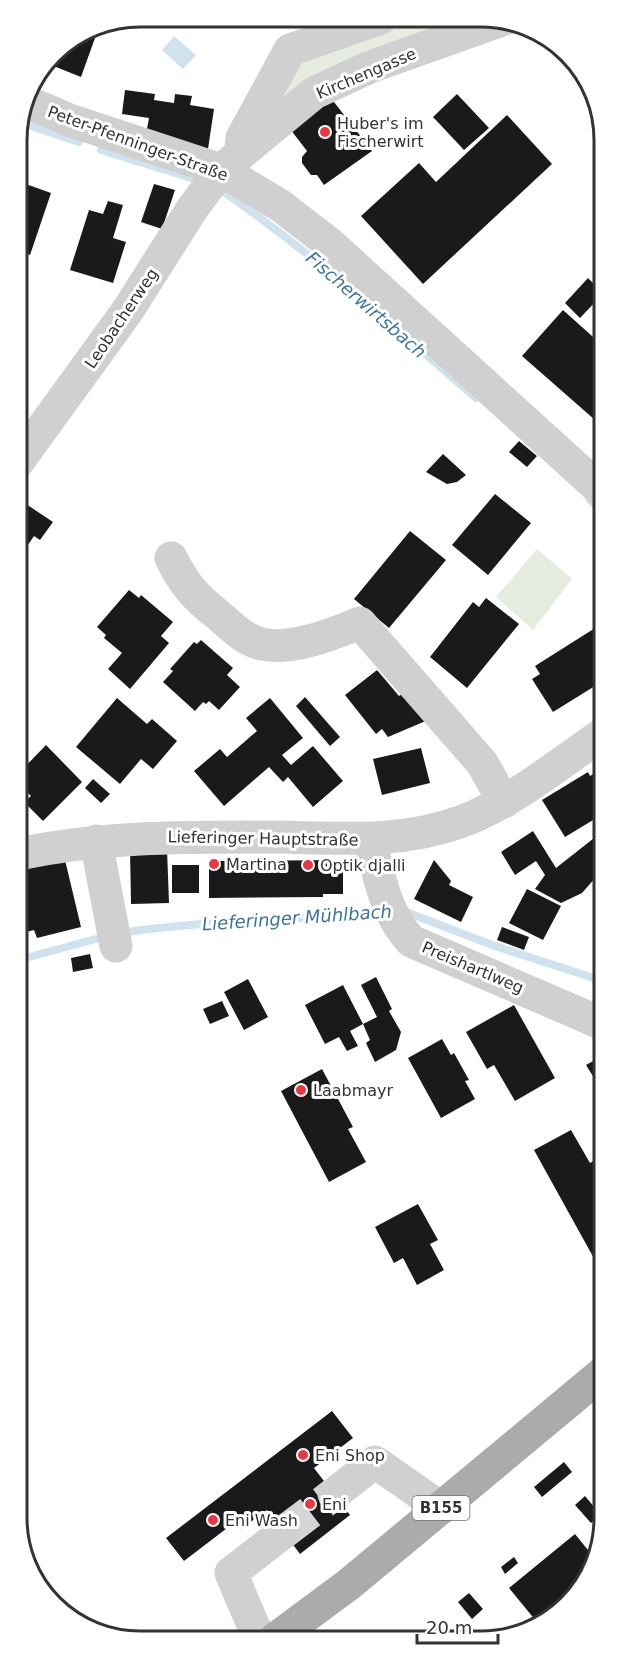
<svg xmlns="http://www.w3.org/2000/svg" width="621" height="1658" viewBox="0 0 621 1658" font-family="'DejaVu Sans',sans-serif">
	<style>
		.green { fill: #e6ecdf }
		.water { fill: #cfe2ee }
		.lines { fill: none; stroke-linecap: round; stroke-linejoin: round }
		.stream { stroke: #cfe2ee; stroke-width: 8 }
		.building { fill: #1a1a1a }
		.minor-tunnel { stroke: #d6d6d6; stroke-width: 33; stroke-dasharray: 33 16; stroke-linecap: butt }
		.minor { stroke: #d0d0d0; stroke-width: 33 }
		.major { stroke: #ababab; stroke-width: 33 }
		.poi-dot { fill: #e63946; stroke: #fff; stroke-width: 2 }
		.labels { text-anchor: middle; stroke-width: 6; stroke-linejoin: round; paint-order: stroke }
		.shield { fill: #fff; stroke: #707070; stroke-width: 1.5 }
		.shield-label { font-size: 15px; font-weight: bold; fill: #333 }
		.street-label { font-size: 16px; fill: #333; stroke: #fff }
		.poi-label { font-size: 16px; fill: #333; stroke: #fff; text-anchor: start }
		.water-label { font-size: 18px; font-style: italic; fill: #3f7597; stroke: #fff }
		.rim { fill: none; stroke: #333; stroke-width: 3 }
	</style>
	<rect width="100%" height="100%" fill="#fff"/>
	<!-- green -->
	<path class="green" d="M 434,18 L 478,19 L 254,130 L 300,61 L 358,38 Z
		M 537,549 L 572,579 L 533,630 L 496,597 Z"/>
	<!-- water -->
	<path class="water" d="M 174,36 L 196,55 L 183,69 L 162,50 Z"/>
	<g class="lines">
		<!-- stream -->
		<path class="stream" d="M 19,122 L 79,142
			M 101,150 L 198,180
			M 221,190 C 311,252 393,326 476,398
			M 590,500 L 603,511
			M 401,910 L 492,945 L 603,981
			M 120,933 C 207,920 297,920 385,912
			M 18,960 L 107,936"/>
	</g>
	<!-- building -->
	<path class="building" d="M 184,17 L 200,17 L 193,25 Z
		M 82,33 L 95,38 L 81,77 L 46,63 L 58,47 Z
		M 125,90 L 155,94 L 154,100 L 174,103 L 175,94 L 192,96 L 190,105 L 214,109 L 208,149 L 145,139 L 149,118 L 122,114 Z
		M 327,93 L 372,151 L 324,185 L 317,175 L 311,175 L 302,163 L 302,157 L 307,151 L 287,125 Z
		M 457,94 L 489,128 L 464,150 L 433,117 Z
		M 507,115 L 552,164 L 423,284 L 361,216 L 419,163 L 436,182 Z
		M 17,168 L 26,171 L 23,183 L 51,193 L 30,255 L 17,250 Z
		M 154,184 L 175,190 L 162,229 L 141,222 Z
		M 108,201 L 123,205 L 113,238 L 126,242 L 113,283 L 70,270 L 89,210 L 103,214 Z
		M 588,278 L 602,292 L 602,305 L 598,299 L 580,318 L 565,303 Z
		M 563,310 L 602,345 L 603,427 L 522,356 Z
		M 519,441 L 537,456 L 527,467 L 509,452 Z
		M 443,454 L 466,475 L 457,482 L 447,484 L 426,472 Z
		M 495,494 L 531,523 L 488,575 L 452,545 Z
		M 17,498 L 53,522 L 40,540 L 34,536 L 17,561 Z
		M 410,531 L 446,560 L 389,628 L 354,599 Z
		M 129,590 L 139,598 L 141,595 L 173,622 L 161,636 L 169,643 L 130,689 L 108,669 L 122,653 L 104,638 L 106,635 L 97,627 Z
		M 486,598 L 519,624 L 467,688 L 430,657 L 473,602 L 479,607 Z
		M 603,623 L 603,681 L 553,712 L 532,679 L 540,674 L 535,666 Z
		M 201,640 L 233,668 L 227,675 L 240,687 L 219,710 L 209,701 L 206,704 L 203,702 L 195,711 L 163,682 L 173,671 L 170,669 L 194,642 L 197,644 Z
		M 377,670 L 399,696 L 406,691 L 428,720 L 388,737 L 382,729 L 376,734 L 345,695 Z
		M 305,697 L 340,737 L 330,746 L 296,706 Z
		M 117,698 L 147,724 L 152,719 L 177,741 L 153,769 L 141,759 L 120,784 L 76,747 Z
		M 270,698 L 303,738 L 282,755 L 291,765 L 313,746 L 343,781 L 313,807 L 288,777 L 283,782 L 269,767 L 224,806 L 194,771 L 220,749 L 227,757 L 257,731 L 246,718 Z
		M 46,745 L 82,782 L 43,821 L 24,802 L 31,796 L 18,783 L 18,774 Z
		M 421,748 L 430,783 L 382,795 L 373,759 Z
		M 603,768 L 603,814 L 565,837 L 542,800 L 588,772 L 590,776 Z
		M 93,779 L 110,794 L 101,803 L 85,788 Z
		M 533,831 L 556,868 L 603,831 L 603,869 L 582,893 L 561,903 L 535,889 L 545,875 L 536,861 L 515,875 L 501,852 Z
		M 130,849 L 167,849 L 169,903 L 131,904 Z
		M 65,860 L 81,927 L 37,938 L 34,930 L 18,934 L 18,871 Z
		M 343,860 L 343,894 L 323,894 L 323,897 L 209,898 L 209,861 Z
		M 434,860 L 451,881 L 449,885 L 473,897 L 461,922 L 414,899 Z
		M 172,865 L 199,865 L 199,893 L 172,893 Z
		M 527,889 L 561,906 L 543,940 L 509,923 Z
		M 502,927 L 529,937 L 524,950 L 497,940 Z
		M 90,954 L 93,968 L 73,972 L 71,958 Z
		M 376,977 L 392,1009 L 389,1011 L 401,1032 L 396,1050 L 375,1062 L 366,1043 L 370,1040 L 363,1024 L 377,1017 L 361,985 Z
		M 248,979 L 268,1017 L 244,1030 L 224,992 Z
		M 343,985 L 363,1024 L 350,1031 L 358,1046 L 347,1051 L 339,1037 L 325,1044 L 305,1005 Z
		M 222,1001 L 229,1016 L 210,1024 L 203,1009 Z
		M 514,1005 L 555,1078 L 515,1101 L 494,1065 L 487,1069 L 466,1032 Z
		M 442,1039 L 451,1055 L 454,1053 L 469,1080 L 465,1081 L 475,1099 L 441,1118 L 408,1058 Z
		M 604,1055 L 604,1094 L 586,1065 Z
		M 322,1069 L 353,1127 L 348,1129 L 366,1162 L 329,1182 L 281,1091 Z
		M 604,1108 L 604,1125 L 596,1113 Z
		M 571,1130 L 590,1163 L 604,1155 L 604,1270 L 601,1271 L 534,1150 Z
		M 418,1204 L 438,1240 L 430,1244 L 444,1270 L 417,1285 L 403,1258 L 394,1263 L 375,1227 Z
		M 332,1411 L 353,1438 L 314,1468 L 350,1515 L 300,1554 L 267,1510 L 241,1529 L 235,1522 L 184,1561 L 166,1538 Z
		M 564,1462 L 572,1472 L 542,1497 L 534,1487 Z
		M 585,1496 L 601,1515 L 591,1523 L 575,1505 Z
		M 575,1534 L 592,1555 L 579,1586 L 536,1621 L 509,1588 Z
		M 514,1557 L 518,1563 L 505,1574 L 501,1567 Z
		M 469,1593 L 483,1609 L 472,1619 L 458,1602 Z"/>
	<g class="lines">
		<!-- minor-tunnel -->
		<path class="minor-tunnel" d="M 284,1532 L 334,1494"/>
		<!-- minor -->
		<path class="minor" d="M 25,101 L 69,120 L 221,170 L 281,206 L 330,244 L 603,492
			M 241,148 L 242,138 L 290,50 L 381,18
			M 17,463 L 128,310 L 192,209 L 221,170 L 314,93 L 370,67 L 505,19
			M 171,558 C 184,584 194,596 217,614 C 230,625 245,641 262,644 C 292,651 332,634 360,623 L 482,763 L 504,802
			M 370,839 C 379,876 385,913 411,941 L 603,1024
			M 96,841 L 116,946
			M 18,854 C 105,836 187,837 276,837 C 339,838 399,844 460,822 C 512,803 557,765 603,734
			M 334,1494 L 375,1462 L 441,1508
			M 259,1639 L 231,1573 L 284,1532"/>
		<!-- major -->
		<path class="major" d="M 275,1639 L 348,1585 L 604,1372"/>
	</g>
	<!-- markers -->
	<g class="poi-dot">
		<circle cx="325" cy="132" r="6"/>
		<circle cx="214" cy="864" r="6"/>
		<circle cx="308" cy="865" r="6"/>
		<circle cx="301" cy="1090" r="6"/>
		<circle cx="303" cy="1455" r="6"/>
		<circle cx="310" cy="1504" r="6"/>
		<circle cx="213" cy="1520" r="6"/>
	</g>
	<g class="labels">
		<!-- shield labels -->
		<rect class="shield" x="412.5" y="1496" width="57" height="24" rx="4.5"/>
		<g class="shield-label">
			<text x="441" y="1513">B155</text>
		</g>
		<!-- street labels -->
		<g class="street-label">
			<text transform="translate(366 73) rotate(-23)" y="6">Kirchengasse</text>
			<text transform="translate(138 143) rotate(20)" y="6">Peter-Pfenninger-Straße</text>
			<text transform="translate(121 318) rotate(-56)" y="6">Leobacherweg</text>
			<text transform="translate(263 838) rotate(1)" y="6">Lieferinger Hauptstraße</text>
			<text transform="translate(473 967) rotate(23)" y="6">Preishartlweg</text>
		</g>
		<!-- poi labels -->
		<g class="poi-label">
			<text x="337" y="129">Huber's im<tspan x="337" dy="18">Fischerwirt</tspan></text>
			<text x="226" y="870">Martina</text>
			<text x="320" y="871">Optik djalli</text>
			<text x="313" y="1096">Laabmayr</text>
			<text x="315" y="1461">Eni Shop</text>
			<text x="322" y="1510">Eni</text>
			<text x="225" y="1526">Eni Wash</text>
		</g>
		<!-- water labels -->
		<g class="water-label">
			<text transform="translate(366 305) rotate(41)" y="6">Fischerwirtsbach</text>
			<text transform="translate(297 918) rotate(-4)" y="6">Lieferinger Mühlbach</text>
		</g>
	</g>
	<!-- crop -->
	<path d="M0 0H621V1658H0ZM140 27H481A113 113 0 0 1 594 140V1518A113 113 0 0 1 481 1631H140A113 113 0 0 1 27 1518V140A113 113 0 0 1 140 27Z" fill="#fff" fill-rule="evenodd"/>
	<path class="rim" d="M140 27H481A113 113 0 0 1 594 140V1518A113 113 0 0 1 481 1631H140A113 113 0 0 1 27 1518V140A113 113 0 0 1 140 27Z"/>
	<!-- scale -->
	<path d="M417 1634v9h81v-9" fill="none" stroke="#333333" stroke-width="3"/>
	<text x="426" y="1634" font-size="18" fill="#333333" stroke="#ffffff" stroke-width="4.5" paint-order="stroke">20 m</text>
</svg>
